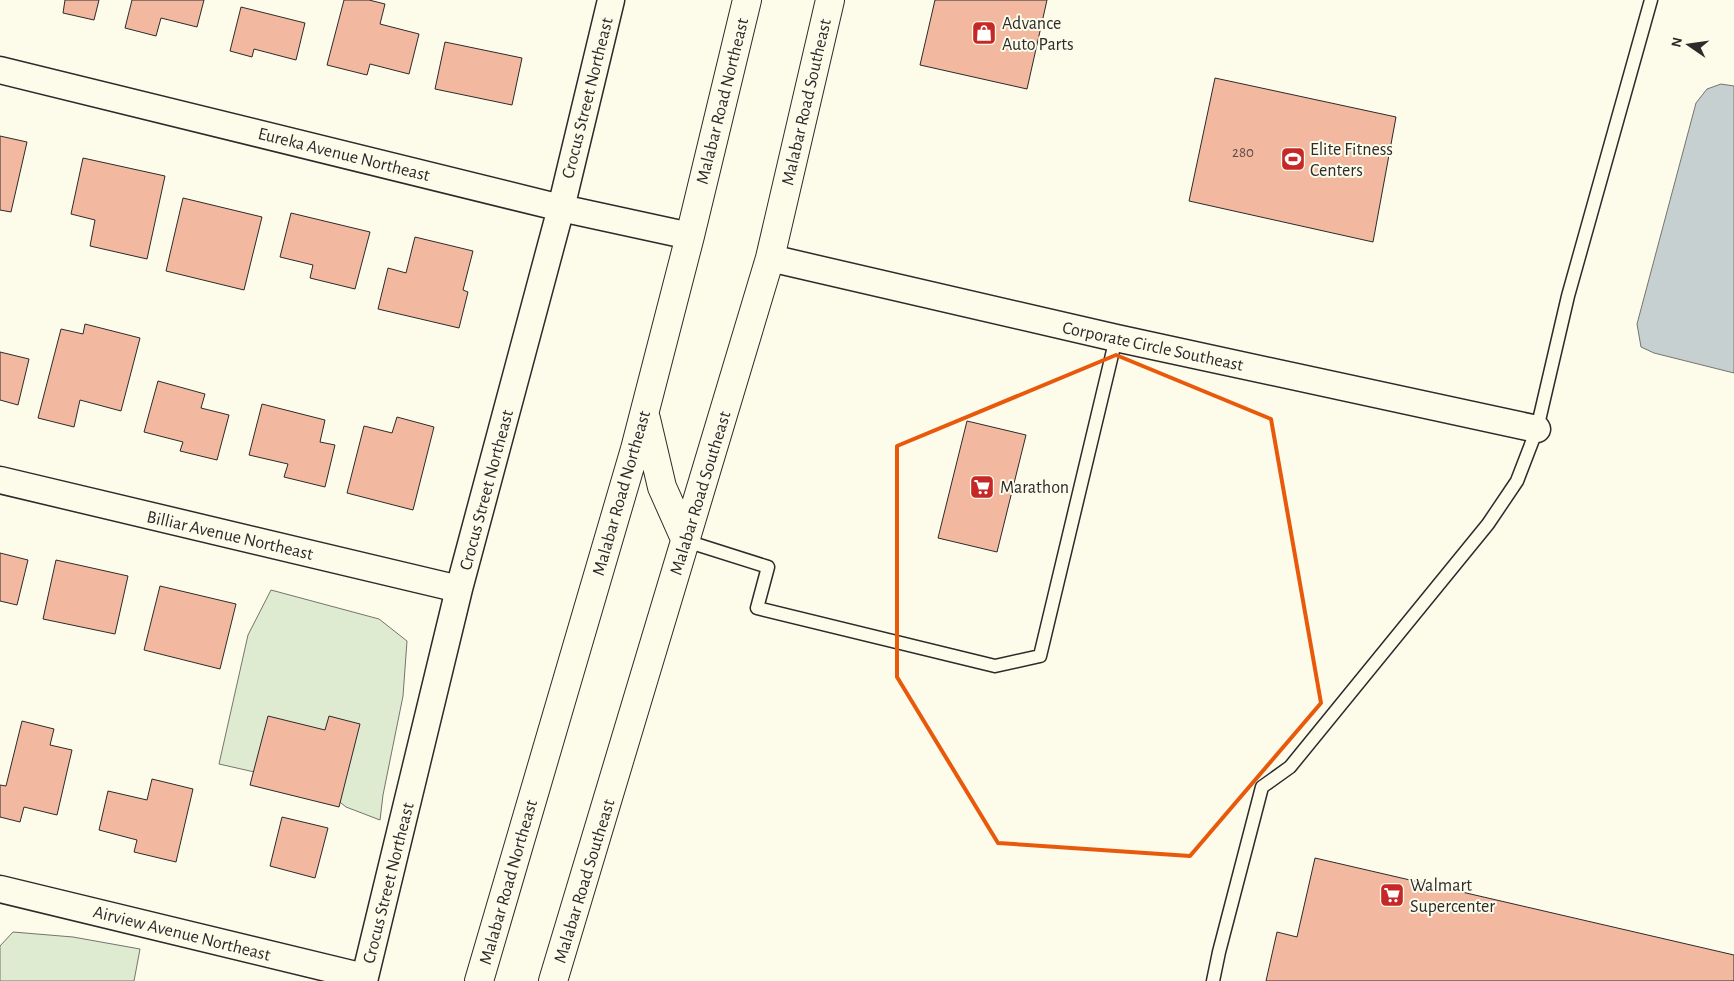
<svg xmlns="http://www.w3.org/2000/svg" width="1734" height="981" viewBox="0 0 1734 981" font-family="'Alegreya Sans',sans-serif">
	<style>
		.green { fill: #deebd1; stroke: #74746e }
		.water { fill: #c7d0d0; stroke: #74746e }
		.building { fill: #f2b8a0; stroke: #2b2b2b }
		.lines { fill: none; stroke-linecap: round; stroke-linejoin: round }
		.service-casing { stroke: #2b2b2b; stroke-width: 15 }
		.minor-casing { stroke: #2b2b2b; stroke-width: 29 }
		.secondary-casing { stroke: #2b2b2b; stroke-width: 30 }
		.service { stroke: #fdfbea; stroke-width: 12 }
		.minor { stroke: #fdfbea; stroke-width: 26 }
		.secondary { stroke: #fdfbea; stroke-width: 28 }
		.marked { fill: none; stroke: #e8590c; stroke-width: 4; stroke-linejoin: round }
		.labels { text-anchor: middle; stroke-width: 4; stroke-linejoin: round; paint-order: stroke }
		.number-label { font-size: 15px; fill: #5d4e48 }
		.poi-label { font-size: 18px; fill: #2b2b2b; stroke: #fdfbea; text-anchor: start }
		.street-label { font-size: 18px; fill: #2b2b2b; stroke: #fdfbea }
	</style>
	<rect width="100%" height="100%" fill="#fdfbea"/>
	<!-- green -->
	<path class="green" d="M 271,590 L 379,619 L 407,641 L 403,696 L 383,795 L 380,820 L 346,807 L 321,787 L 219,764 L 248,635 Z
		M 13,932 L 73,937 L 140,949 L 134,981 L 0,981 L 0,946 Z"/>
	<!-- water -->
	<path class="water" d="M 1721,84 L 1734,86 L 1734,373 L 1654,353 L 1641,347 L 1637,324 L 1696,103 L 1707,89 Z"/>
	<!-- building -->
	<path class="building" d="M 65,0 L 99,0 L 94,20 L 63,13 Z
		M 132,0 L 204,0 L 197,27 L 161,18 L 156,36 L 125,28 Z
		M 344,0 L 369,0 L 385,4 L 380,24 L 419,34 L 409,74 L 370,64 L 367,75 L 327,65 Z
		M 935,0 L 1047,0 L 1027,89 L 920,65 Z
		M 241,7 L 305,23 L 296,60 L 254,49 L 252,57 L 230,51 Z
		M 445,42 L 522,58 L 512,105 L 435,89 Z
		M 1215,78 L 1396,117 L 1373,242 L 1189,201 Z
		M 0,136 L 27,142 L 11,212 L 0,210 Z
		M 83,158 L 165,176 L 147,259 L 90,246 L 95,220 L 71,214 Z
		M 183,198 L 262,217 L 244,290 L 166,271 Z
		M 291,213 L 370,232 L 355,289 L 310,278 L 313,265 L 280,257 Z
		M 415,237 L 473,251 L 463,290 L 468,292 L 459,328 L 378,309 L 388,268 L 406,273 Z
		M 85,324 L 140,338 L 121,411 L 80,400 L 74,427 L 38,418 L 61,329 L 83,334 Z
		M 0,352 L 29,359 L 18,405 L 0,400 Z
		M 158,381 L 205,394 L 201,408 L 229,415 L 217,460 L 180,451 L 183,442 L 144,432 Z
		M 262,404 L 325,420 L 320,442 L 335,445 L 325,487 L 284,477 L 288,464 L 249,455 Z
		M 397,417 L 434,427 L 413,510 L 347,493 L 364,426 L 392,433 Z
		M 967,421 L 1026,435 L 997,552 L 938,538 Z
		M 0,553 L 28,560 L 17,605 L 0,601 Z
		M 56,560 L 128,576 L 115,634 L 43,619 Z
		M 160,586 L 236,604 L 220,669 L 144,650 Z
		M 268,716 L 325,730 L 329,716 L 360,724 L 339,807 L 250,785 Z
		M 22,721 L 54,729 L 50,745 L 72,750 L 57,815 L 24,807 L 20,822 L 0,817 L 0,785 L 6,786 Z
		M 152,779 L 193,789 L 176,862 L 134,852 L 137,840 L 99,830 L 108,791 L 147,800 Z
		M 282,817 L 328,828 L 315,878 L 270,866 Z
		M 1315,858 L 1734,955 L 1734,981 L 1266,981 L 1277,932 L 1297,937 Z"/>
	<g class="lines">
		<defs>
			<path id="service" d="M 686,541 L 768,567 L 757,608 L 995,666 L 1040,656 L 1116,338
				M 1213,981 L 1219,952 L 1262,787 L 1290,767 L 1488,524 L 1517,481 L 1537,429 L 1568,296 L 1651,0"/>
			<path id="minor" d="M 0,70 L 561,208 L 690,236
				M 770,258 L 1116,338 L 1537,429
				M 0,480 L 459,589
				M 0,889 L 364,977
				M 364,981 L 459,589 L 561,208 L 611,0"/>
			<path id="secondary" d="M 646,419 L 662,487 L 686,541
				M 479,981 L 635,449 L 690,236 L 747,0
				M 553,981 L 770,258 L 830,0"/>
		</defs>
		<!-- service casing -->
		<use href="#service" class="service-casing"/>
		<!-- minor casing -->
		<use href="#minor" class="minor-casing"/>
		<!-- secondary casing -->
		<use href="#secondary" class="secondary-casing"/>
		<!-- service -->
		<use href="#service" class="service"/>
		<!-- minor -->
		<use href="#minor" class="minor"/>
		<!-- secondary -->
		<use href="#secondary" class="secondary"/>
	</g>
	<!-- marked area -->
	<path class="marked" d="M 1116,355 L 1271,419 L 1321,703 L 1190,856 L 998,843 L 897,677 L 897,446 Z"/>
	<!-- icons -->
	<defs>
		<symbol id="shop-square" viewBox="-11 -11 22 22"><rect x="-9" y="-9" width="18" height="18" rx="4" fill="#c62828" stroke="#fdfbea"/><path d="M-5-2.5h2.3a2.7 3.5 0 0 1 5.4 0H5L5.5 6h-11ZM-1.5-2.5h3a1.5 2.3 0 0 0-3 0Z" fill="#fff"/></symbol>
		<symbol id="stadium-square" viewBox="-11 -11 22 22"><rect x="-9" y="-9" width="18" height="18" rx="4" fill="#c62828" stroke="#fdfbea"/><path d="M0-5a6.5 5 0 1 0 0 10a6.5 5 0 1 0 0-10ZM-3.5-1.8h7v3.6h-7Z" fill="#fff"/></symbol>
		<symbol id="supermarket-square" viewBox="-11 -11 22 22"><rect x="-9" y="-9" width="18" height="18" rx="4" fill="#c62828" stroke="#fdfbea"/><path d="M-6-5.5h2.5l.6 2H6L4.5 2H-2.5L-4.4-4H-6ZM-1.5 3.2a1.3 1.3 0 1 0 .1 0ZM3 3.2a1.3 1.3 0 1 0 .1 0Z" fill="#fff"/></symbol>
	</defs>
	<g fill-rule="evenodd">
		<use href="#shop-square" x="970" y="19" width="28" height="28"/>
		<use href="#stadium-square" x="1279" y="145" width="28" height="28"/>
		<use href="#supermarket-square" x="968" y="473" width="28" height="28"/>
		<use href="#supermarket-square" x="1378" y="881" width="28" height="28"/>
	</g>
	<g class="labels">
		<!-- number labels -->
		<g class="number-label">
			<text x="1243" y="157">280</text>
		</g>
		<!-- poi labels -->
		<g class="poi-label">
			<text x="1002" y="29">Advance<tspan x="1002" dy="21">Auto Parts</tspan></text>
			<text x="1310" y="155">Elite Fitness<tspan x="1310" dy="21">Centers</tspan></text>
			<text x="1000" y="493">Marathon</text>
			<text x="1410" y="891">Walmart<tspan x="1410" dy="21">Supercenter</tspan></text>
		</g>
		<!-- street labels -->
		<g class="street-label">
			<text transform="translate(587 98) rotate(-76)" y="6">Crocus Street Northeast</text>
			<text transform="translate(722 101) rotate(-76)" y="6">Malabar Road Northeast</text>
			<text transform="translate(806 102) rotate(-77)" y="6">Malabar Road Southeast</text>
			<text transform="translate(344 154) rotate(14)" y="6">Eureka Avenue Northeast</text>
			<text transform="translate(1153 346) rotate(12)" y="6">Corporate Circle Southeast</text>
			<text transform="translate(486 490) rotate(-75)" y="6">Crocus Street Northeast</text>
			<text transform="translate(621 493) rotate(-74)" y="6">Malabar Road Northeast</text>
			<text transform="translate(700 493) rotate(-73)" y="6">Malabar Road Southeast</text>
			<text transform="translate(230 535) rotate(13)" y="6">Billiar Avenue Northeast</text>
			<text transform="translate(584 881) rotate(-73)" y="6">Malabar Road Southeast</text>
			<text transform="translate(508 882) rotate(-74)" y="6">Malabar Road Northeast</text>
			<text transform="translate(388 883) rotate(-76)" y="6">Crocus Street Northeast</text>
			<text transform="translate(182 933) rotate(14)" y="6">Airview Avenue Northeast</text>
		</g>
	</g>
	<!-- north arrow -->
	<g transform="translate(1689 45) rotate(283)" stroke="#fdfbea" stroke-width="4" paint-order="stroke">
	<path d="M0-4L9 19L0 12L-9 19Z" fill="#2b2b2b"/>
	<text y="-8" font-size="14" font-weight="bold" text-anchor="middle" fill="#2b2b2b">N</text>
	</g>
</svg>
